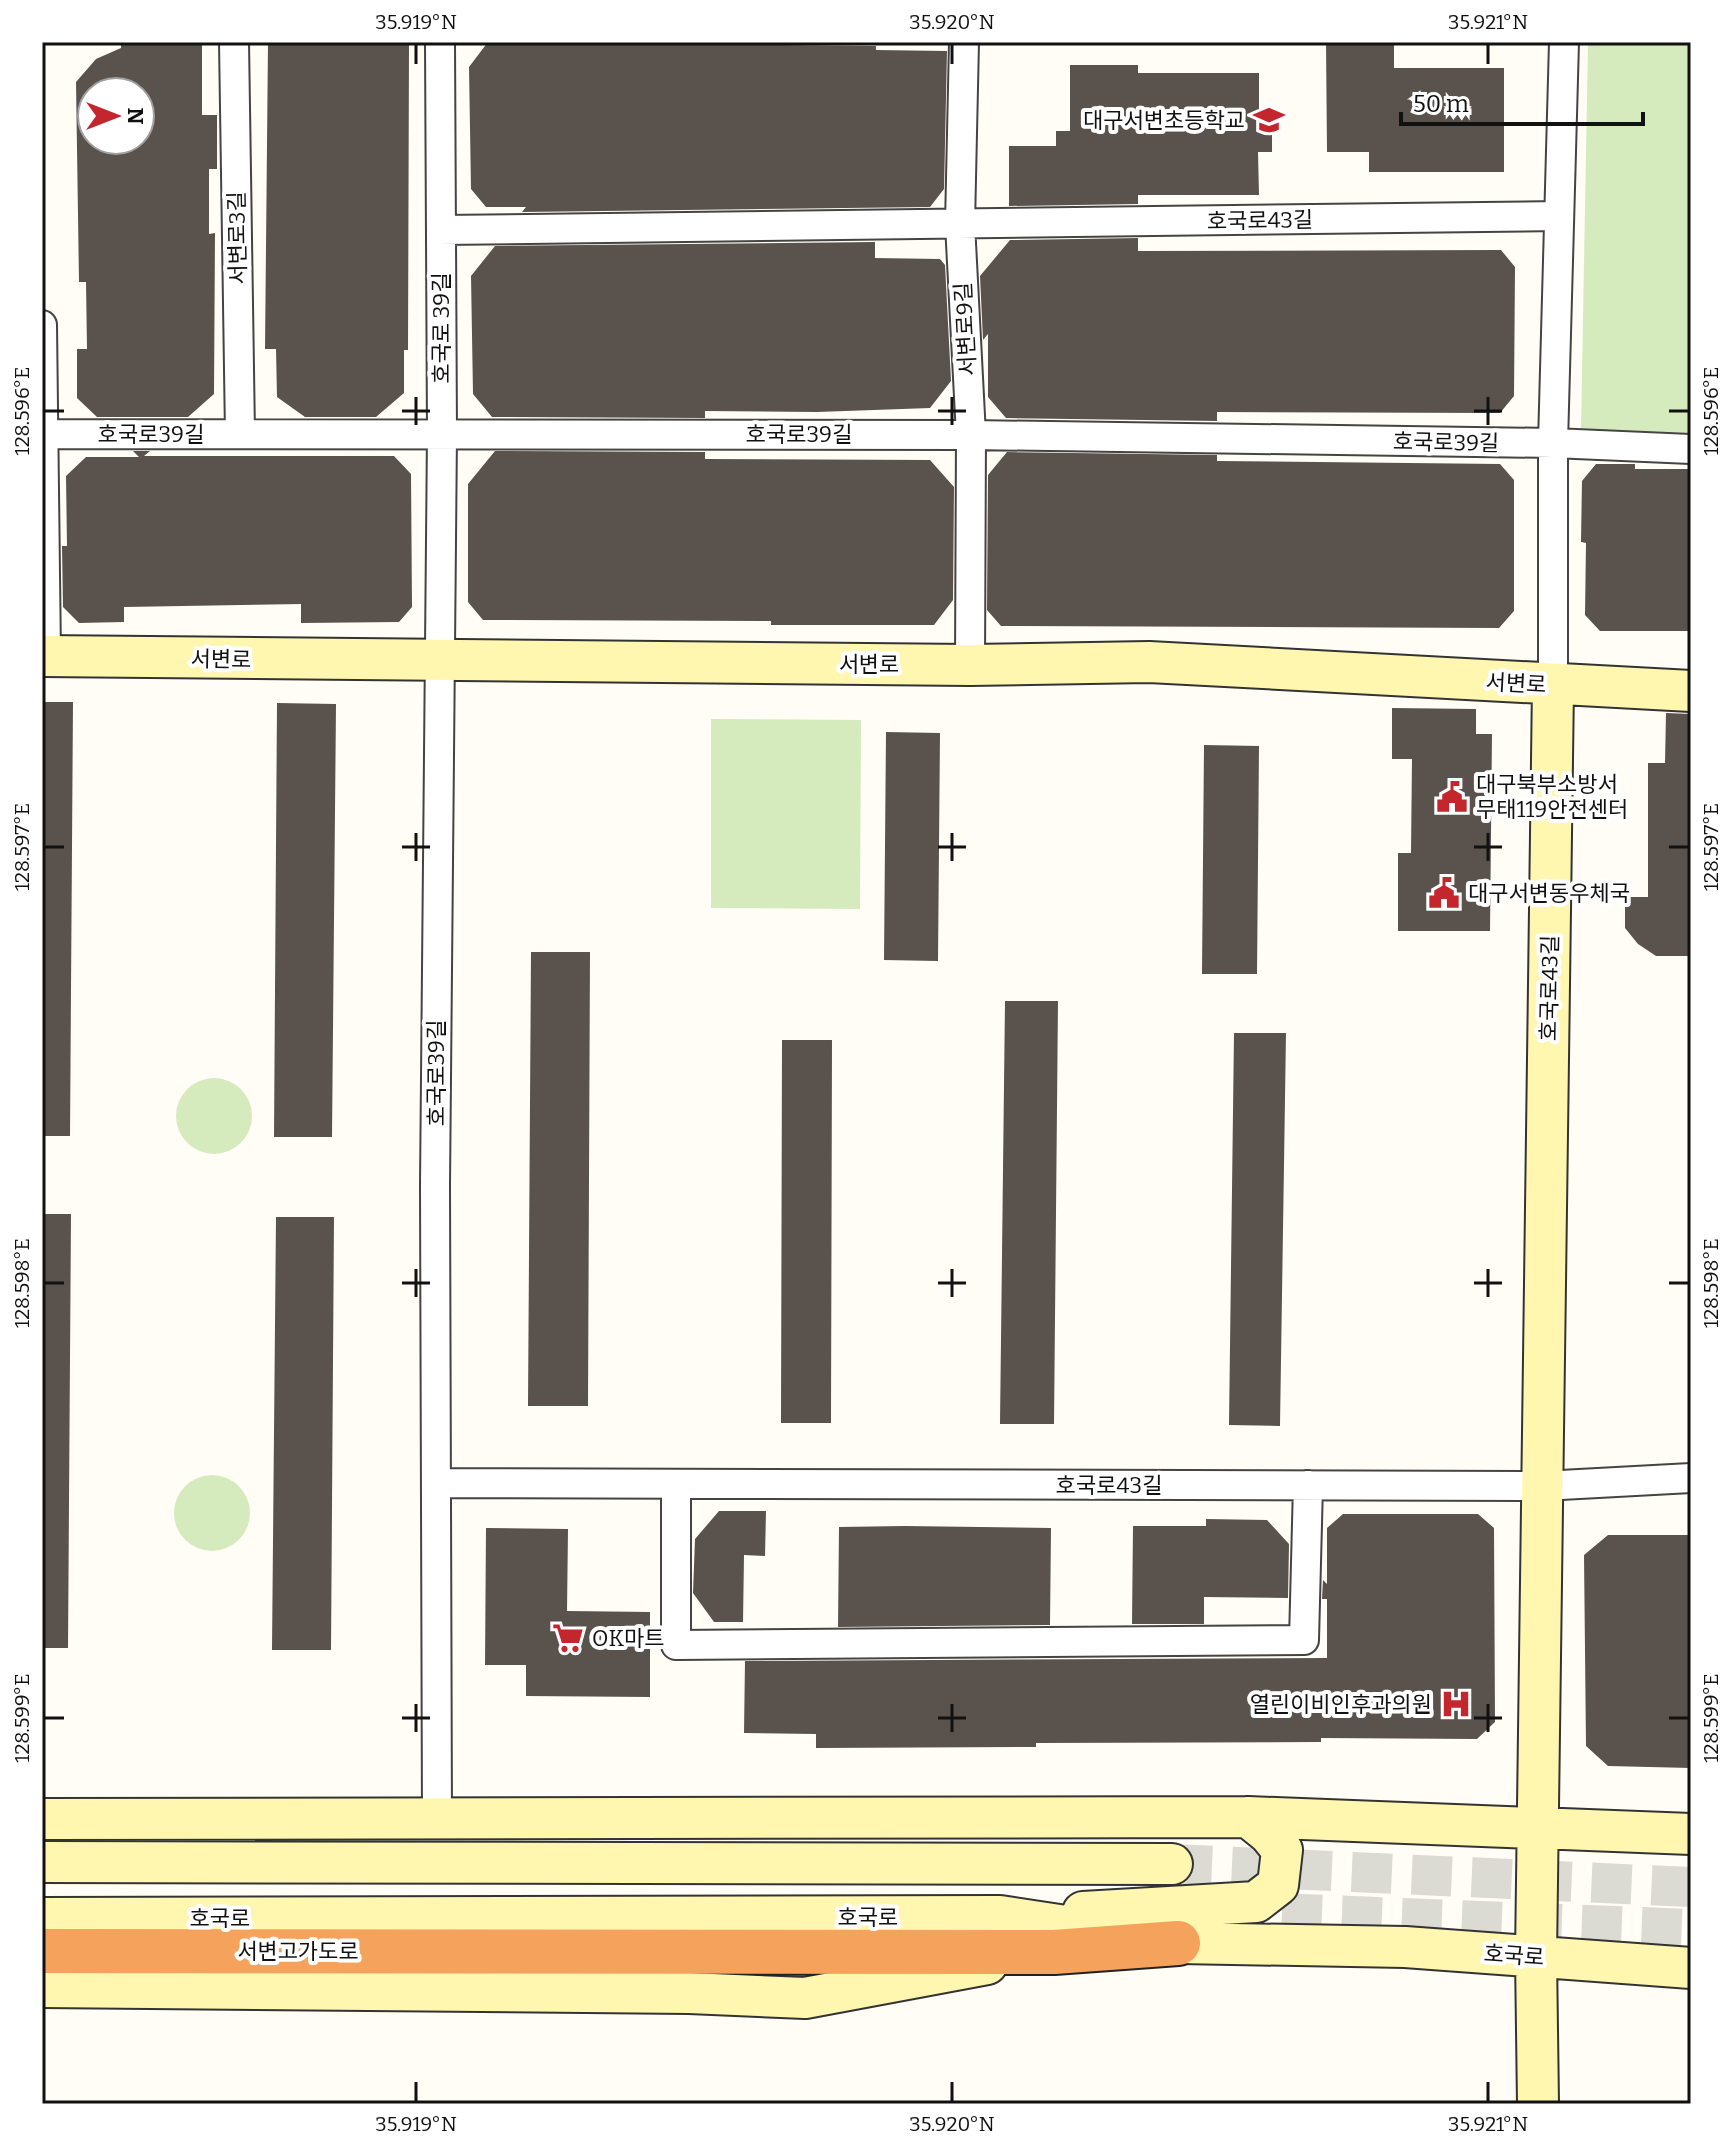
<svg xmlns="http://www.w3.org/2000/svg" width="1733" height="2146" viewBox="0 0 1733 2146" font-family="Bitter,'Noto Sans KR',serif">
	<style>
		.green { fill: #d5ebbd }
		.building { fill: #5a524d; fill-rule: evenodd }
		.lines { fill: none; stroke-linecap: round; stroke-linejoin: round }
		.secondary-tunnel { stroke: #dbdad3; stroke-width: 40; stroke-dasharray: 40 20; stroke-linecap: butt }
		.street-casing { stroke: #444; stroke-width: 32 }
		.secondary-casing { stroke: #333; stroke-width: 44 }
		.highway-casing { stroke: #222; stroke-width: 48 }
		.street { stroke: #fff; stroke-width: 28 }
		.secondary { stroke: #fff6b0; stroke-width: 40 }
		.highway { stroke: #f5a25d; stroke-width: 44 }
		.ticks { fill: none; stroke: #111; stroke-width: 3 }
		.labels { text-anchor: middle; stroke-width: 8; stroke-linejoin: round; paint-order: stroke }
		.poi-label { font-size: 22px; fill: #111; stroke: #fff; text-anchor: start }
		.street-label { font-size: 22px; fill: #111; stroke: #fff }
		.neatline { fill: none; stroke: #111; stroke-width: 3 }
		.ticks-label { font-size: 20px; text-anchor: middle; fill: #111 }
	</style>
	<rect width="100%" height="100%" fill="#fffdf5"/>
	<!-- green -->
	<path class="green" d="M 1588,42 L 1691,42 L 1691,433 L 1581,429 Z
		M 711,719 L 861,720 L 860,909 L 711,908 Z
		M176 1116a38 38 0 1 1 76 0a38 38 0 1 1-76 0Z
		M174 1513a38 38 0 1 1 76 0a38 38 0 1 1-76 0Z"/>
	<!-- building -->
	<path class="building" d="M 121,42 L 202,42 L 202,115 L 217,115 L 217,169 L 209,169 L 209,234 L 215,233 L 214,394 L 188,417 L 97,417 L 77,398 L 77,349 L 87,349 L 86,282 L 79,282 L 76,82 L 96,59 L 121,48 ZM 92,92 L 140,92 L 140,140 L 92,140 Z
		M 268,42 L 409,42 L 408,350 L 404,350 L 404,393 L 376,417 L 305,417 L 277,397 L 276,349 L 265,349 Z
		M 488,42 L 876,46 L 876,50 L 947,51 L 944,189 L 930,207 L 522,212 L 526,207 L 486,207 L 471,189 L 469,67 Z
		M 1326,42 L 1394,42 L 1394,68 L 1504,68 L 1504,172 L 1369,172 L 1369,152 L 1327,152 Z
		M 1070,65 L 1138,65 L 1138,73 L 1259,73 L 1259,113 L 1272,113 L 1272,152 L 1258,152 L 1259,195 L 1138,195 L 1138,204 L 1009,206 L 1009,146 L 1056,146 L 1056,131 L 1070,131 Z
		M 1138,238 L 1138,251 L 1501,250 L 1515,267 L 1514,396 L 1500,413 L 1217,412 L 1217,421 L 1006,418 L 988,397 L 988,334 L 983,340 L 980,276 L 1010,240 Z
		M 875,242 L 875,258 L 940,259 L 945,265 L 951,381 L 930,408 L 817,412 L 705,411 L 705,418 L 492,417 L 473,394 L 471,276 L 495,246 Z
		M 133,451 L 150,451 L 144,456 L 394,456 L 411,474 L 412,607 L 399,622 L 301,623 L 301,604 L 124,607 L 124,622 L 79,623 L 63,607 L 62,546 L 67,546 L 66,476 L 86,457 L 139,457 Z
		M 495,451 L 705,452 L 705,459 L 930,460 L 954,487 L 953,600 L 934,625 L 771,625 L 771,621 L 483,620 L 468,602 L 468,484 Z
		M 1007,452 L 1217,455 L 1217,461 L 1500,464 L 1514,480 L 1514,611 L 1499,628 L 1001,626 L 987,610 L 988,475 Z
		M 1596,464 L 1635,464 L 1635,469 L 1691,469 L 1691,631 L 1600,631 L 1585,615 L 1586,543 L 1581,542 L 1582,481 Z
		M 42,702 L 73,702 L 70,1136 L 42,1136 Z
		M 277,703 L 336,704 L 332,1137 L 274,1137 Z
		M 1392,708 L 1476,709 L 1476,734 L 1492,734 L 1490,931 L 1398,931 L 1398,853 L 1411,853 L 1412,759 L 1392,759 Z
		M 1666,713 L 1691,714 L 1691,930 L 1689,930 L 1688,956 L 1656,956 L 1638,944 L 1625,928 L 1625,897 L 1648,897 L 1648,763 L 1665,763 Z
		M 886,732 L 940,733 L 938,961 L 884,960 Z
		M 1204,745 L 1259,746 L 1257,974 L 1202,974 Z
		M 531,952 L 590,952 L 588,1406 L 528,1406 Z
		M 1005,1001 L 1058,1001 L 1054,1424 L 1000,1424 Z
		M 1234,1033 L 1286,1033 L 1280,1426 L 1229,1425 Z
		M 782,1040 L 832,1040 L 831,1423 L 781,1423 Z
		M 42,1214 L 71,1214 L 68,1648 L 42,1648 Z
		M 276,1217 L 334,1217 L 331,1650 L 272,1650 Z
		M 719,1511 L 766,1511 L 765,1556 L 744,1555 L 743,1622 L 714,1622 L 693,1593 L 695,1539 Z
		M 1343,1514 L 1478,1514 L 1494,1528 L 1495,1722 L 1477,1739 L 1321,1738 L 1321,1742 L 1036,1743 L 1036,1747 L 816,1748 L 816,1734 L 744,1733 L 745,1661 L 1327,1658 L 1327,1599 L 1322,1599 L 1323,1580 L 1327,1584 L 1327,1528 Z
		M 1206,1519 L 1267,1520 L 1289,1544 L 1288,1598 L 1204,1597 L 1204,1624 L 1132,1624 L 1133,1526 L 1206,1526 Z
		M 905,1526 L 1051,1528 L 1050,1625 L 838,1627 L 839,1527 Z
		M 486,1528 L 568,1529 L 567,1611 L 650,1612 L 650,1697 L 526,1696 L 526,1665 L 485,1665 Z
		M 1608,1535 L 1691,1535 L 1691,1768 L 1608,1766 L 1586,1746 L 1584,1555 Z"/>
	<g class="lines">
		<!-- secondary-tunnel -->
		<path class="secondary-tunnel" d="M 1172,1864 L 1691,1887
			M 1222,1911 L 1691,1929"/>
		<defs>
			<path id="street" d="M 234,42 L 240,434
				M 964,42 L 960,224 L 971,435 L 970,665
				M 441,230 L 1559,216
				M 42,325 L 46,656
				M 43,434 L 971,435 L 1553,443 L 1691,449
				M 1553,685 L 1553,443 L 1564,42
				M 438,1483 L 1542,1486 L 1691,1478
				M 676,1484 L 676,1645 L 1304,1640 L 1308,1485
				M 437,1819 L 435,1185 L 442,433 L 440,42"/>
			<path id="secondary" d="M 42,656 L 970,665 L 1149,662 L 1691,691
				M 42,1819 L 1248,1817 L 1691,1834
				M 42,1862 L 1172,1864
				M 1083,1912 L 1256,1902 L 1278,1885 L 1282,1850 L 1269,1834 L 1248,1817
				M 42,1918 L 1000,1916 L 1178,1943 L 1405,1947 L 1691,1968
				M 42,1987 L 689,1993 L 805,1998 L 987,1964
				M 1538,2104 L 1536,1956 L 1553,685"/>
			<path id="highway" d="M 42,1951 L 1054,1952 L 1178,1943"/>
		</defs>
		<!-- street casing -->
		<use href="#street" class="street-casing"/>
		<!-- secondary casing -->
		<use href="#secondary" class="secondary-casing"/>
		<!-- highway casing -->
		<use href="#highway" class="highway-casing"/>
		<!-- street -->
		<use href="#street" class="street"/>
		<!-- secondary -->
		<use href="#secondary" class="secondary"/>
		<!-- highway -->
		<use href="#highway" class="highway"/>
	</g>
	<!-- ticks -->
	<path class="ticks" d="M 416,44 L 416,64M 952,44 L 952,64M 1488,44 L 1488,64M 416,397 L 416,425M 952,397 L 952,425M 1488,397 L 1488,425M 44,411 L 64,411M 402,411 L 430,411M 938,411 L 966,411M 1474,411 L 1502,411M 1669,411 L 1689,411M 416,833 L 416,861M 952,833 L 952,861M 1488,833 L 1488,861M 44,847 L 64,847M 402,847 L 430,847M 938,847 L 966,847M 1474,847 L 1502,847M 1669,847 L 1689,847M 416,1269 L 416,1297M 952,1269 L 952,1297M 1488,1269 L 1488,1297M 44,1283 L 64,1283M 402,1283 L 430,1283M 938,1283 L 966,1283M 1474,1283 L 1502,1283M 1669,1283 L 1689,1283M 416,1704 L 416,1732M 952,1704 L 952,1732M 1488,1704 L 1488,1732M 44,1718 L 64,1718M 402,1718 L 430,1718M 938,1718 L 966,1718M 1474,1718 L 1502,1718M 1669,1718 L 1689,1718M 416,2082 L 416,2102M 952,2082 L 952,2102M 1488,2082 L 1488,2102"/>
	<!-- icons -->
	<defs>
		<symbol id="school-bare" viewBox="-9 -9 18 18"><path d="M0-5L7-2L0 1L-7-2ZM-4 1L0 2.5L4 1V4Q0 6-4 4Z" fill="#c4262e" stroke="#fff" stroke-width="2.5" paint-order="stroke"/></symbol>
		<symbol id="civic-bare" viewBox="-9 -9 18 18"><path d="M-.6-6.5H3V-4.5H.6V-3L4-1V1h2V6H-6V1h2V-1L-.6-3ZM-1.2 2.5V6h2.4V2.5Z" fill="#c4262e" stroke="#fff" stroke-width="2.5" paint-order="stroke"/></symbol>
		<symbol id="supermarket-bare" viewBox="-9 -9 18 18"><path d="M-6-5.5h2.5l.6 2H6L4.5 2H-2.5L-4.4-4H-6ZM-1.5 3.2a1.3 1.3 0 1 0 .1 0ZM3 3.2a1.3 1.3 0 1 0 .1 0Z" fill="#c4262e" stroke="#fff" stroke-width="2.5" paint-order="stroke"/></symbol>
		<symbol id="hospital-bare" viewBox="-9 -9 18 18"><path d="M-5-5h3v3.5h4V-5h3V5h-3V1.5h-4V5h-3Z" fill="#c4262e" stroke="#fff" stroke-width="2.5" paint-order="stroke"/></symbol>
	</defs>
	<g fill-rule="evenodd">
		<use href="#school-bare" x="1247" y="98" width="44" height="44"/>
		<use href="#civic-bare" x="1430" y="775" width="44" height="44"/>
		<use href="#civic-bare" x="1422" y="871" width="44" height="44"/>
		<use href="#supermarket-bare" x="546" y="1616" width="44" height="44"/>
		<use href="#hospital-bare" x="1434" y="1682" width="44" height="44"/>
	</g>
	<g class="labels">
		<!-- poi labels -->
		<g class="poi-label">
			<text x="1245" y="128" text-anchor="end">대구서변초등학교</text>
			<text x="1476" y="792">대구북부소방서<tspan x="1476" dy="25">무태119안전센터</tspan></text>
			<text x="1468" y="901">대구서변동우체국</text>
			<text x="592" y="1646">OK마트</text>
			<text x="1432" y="1712" text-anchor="end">열린이비인후과의원</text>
		</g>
		<!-- street labels -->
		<g class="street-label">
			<text transform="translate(1260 220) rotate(-1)" y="8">호국로43길</text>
			<text transform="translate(237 238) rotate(-91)" y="8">서변로3길</text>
			<text transform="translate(441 328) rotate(-90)" y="8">호국로 39길</text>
			<text transform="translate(965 329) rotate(-93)" y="8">서변로9길</text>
			<text x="151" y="442">호국로39길</text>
			<text x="799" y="442">호국로39길</text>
			<text transform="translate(1446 442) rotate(1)" y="8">호국로39길</text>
			<text transform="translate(221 659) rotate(1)" y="8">서변로</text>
			<text x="869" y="672">서변로</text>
			<text transform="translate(1516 683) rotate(3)" y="8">서변로</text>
			<text transform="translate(1549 988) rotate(-89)" y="8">호국로43길</text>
			<text transform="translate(436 1073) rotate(-90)" y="8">호국로39길</text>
			<text x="1109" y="1493">호국로43길</text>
			<text x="868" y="1925">호국로</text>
			<text x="220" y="1926">호국로</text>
			<text x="298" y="1959">서변고가도로</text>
			<text transform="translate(1514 1955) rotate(4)" y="8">호국로</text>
		</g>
	</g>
	<!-- border -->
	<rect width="1733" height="2146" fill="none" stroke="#ffffff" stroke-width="88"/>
	<!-- north arrow -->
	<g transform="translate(116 116) rotate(90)"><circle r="38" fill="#ffffff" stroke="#a0a0a0" stroke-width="2"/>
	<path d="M0-6L14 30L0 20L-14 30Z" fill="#c4262e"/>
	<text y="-12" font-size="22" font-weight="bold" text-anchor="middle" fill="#111111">N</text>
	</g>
	<!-- scale -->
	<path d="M1401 112v12h242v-12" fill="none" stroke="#111111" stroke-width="4"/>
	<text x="1413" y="112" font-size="24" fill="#111111" stroke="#ffffff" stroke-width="6" paint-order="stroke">50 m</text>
	<rect x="44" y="44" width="1645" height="2058" class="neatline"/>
	<g class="ticks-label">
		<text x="416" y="29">35.919°N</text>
		<text x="952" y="29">35.920°N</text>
		<text x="1488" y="29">35.921°N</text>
		<text transform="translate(1711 411) rotate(-90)" y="7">128.596°E</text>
		<text transform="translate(22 411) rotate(-90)" y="7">128.596°E</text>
		<text transform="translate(1711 847) rotate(-90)" y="7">128.597°E</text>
		<text transform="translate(22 847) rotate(-90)" y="7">128.597°E</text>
		<text transform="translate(1711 1283) rotate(-90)" y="7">128.598°E</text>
		<text transform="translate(22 1283) rotate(-90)" y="7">128.598°E</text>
		<text transform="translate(1711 1718) rotate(-90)" y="7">128.599°E</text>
		<text transform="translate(22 1718) rotate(-90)" y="7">128.599°E</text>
		<text x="416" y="2131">35.919°N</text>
		<text x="952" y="2131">35.920°N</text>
		<text x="1488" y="2131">35.921°N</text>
	</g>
</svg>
